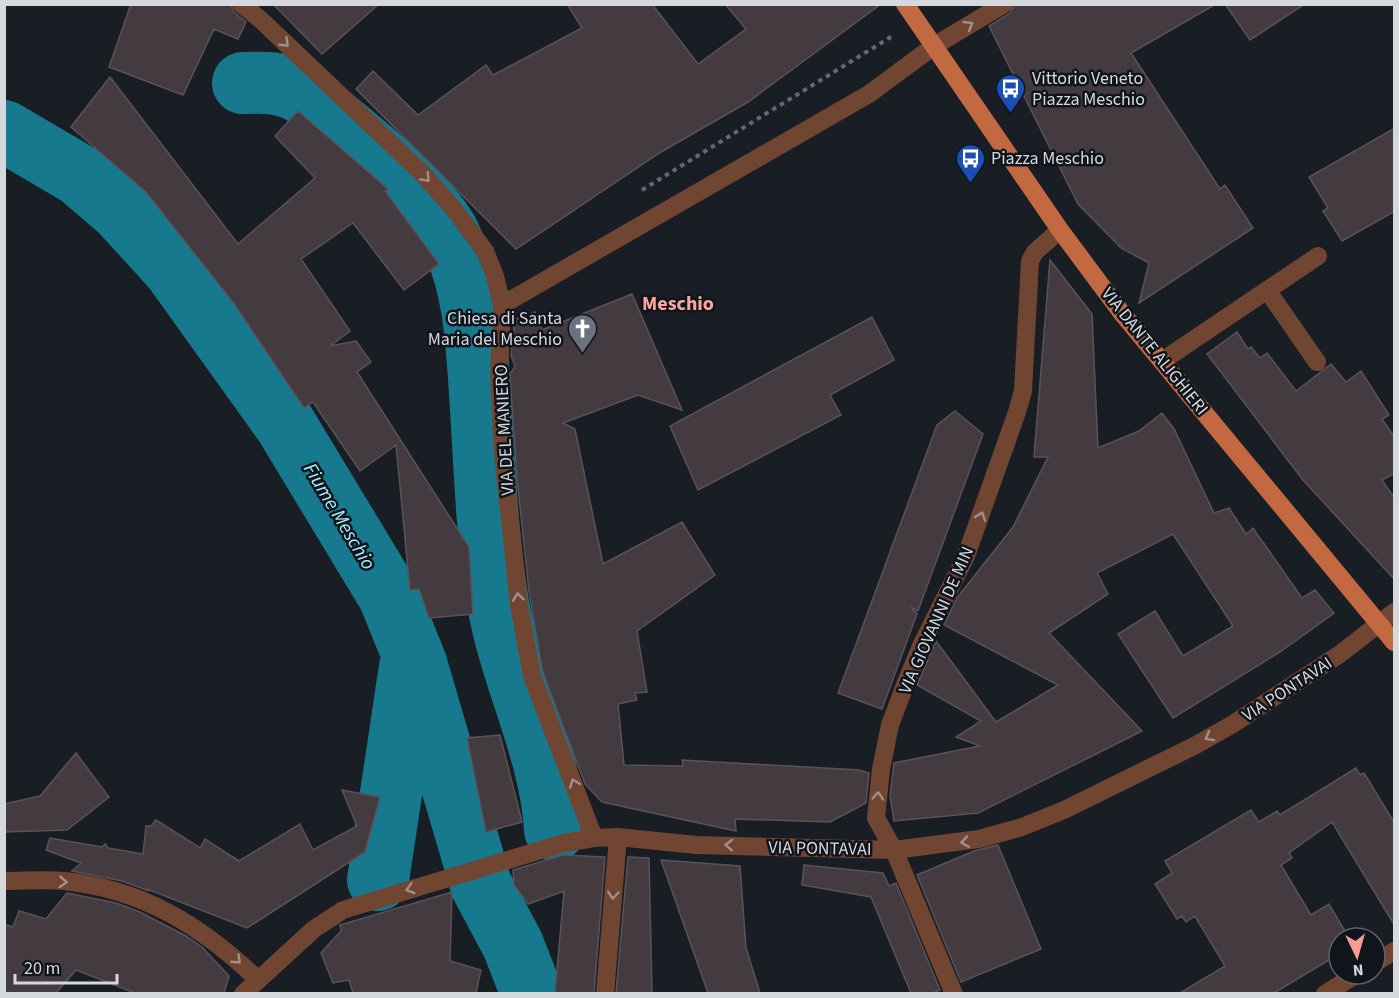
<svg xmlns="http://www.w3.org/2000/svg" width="1399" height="998" viewBox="0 0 1399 998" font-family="'Source Sans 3',sans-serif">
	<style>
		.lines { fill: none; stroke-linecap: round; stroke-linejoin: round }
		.river { stroke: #17798e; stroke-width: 62 }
		.building { fill: #443b41; stroke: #5b5259; stroke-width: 1.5 }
		.path { stroke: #64696f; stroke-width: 4; stroke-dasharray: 4.5 4.5; stroke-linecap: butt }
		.minor { stroke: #704532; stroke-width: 18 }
		.major { stroke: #c36942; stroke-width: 18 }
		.oneway { stroke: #a28f88 }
		.labels { text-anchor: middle; stroke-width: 5; stroke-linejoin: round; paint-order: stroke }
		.poi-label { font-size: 18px; fill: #d5d9dd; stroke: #10151b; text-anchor: start }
		.street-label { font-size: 18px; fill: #d5d9dd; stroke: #10151b }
		.neighbourhood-label { font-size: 20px; font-weight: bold; fill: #faa6a0; stroke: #10151b }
		.water-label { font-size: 20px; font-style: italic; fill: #a8ebfd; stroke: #10151b }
	</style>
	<rect width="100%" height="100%" fill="#191e25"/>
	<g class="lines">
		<!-- river -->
		<path class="river" d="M 243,83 C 265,82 281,82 301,92 C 342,127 428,191 450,236 C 476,290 477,350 481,409 C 485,474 487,539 498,603 C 511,680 551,752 555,830
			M 4,131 L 79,175 L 121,211 L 173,268 L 285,424 L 389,596 L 416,663 L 481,885 L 513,945 L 532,994
			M 378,880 L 410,667"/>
	</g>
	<!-- building -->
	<path class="building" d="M 131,4 L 230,4 L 234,12 L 246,22 L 238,39 L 214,29 L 183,95 L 109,67 Z
		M 273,4 L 379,4 L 322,54 Z
		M 567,4 L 652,4 L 698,64 L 746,29 L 725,4 L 881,4 L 748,102 L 661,152 L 516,249 L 356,89 L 373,71 L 418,115 L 486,65 L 493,75 L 582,28 Z
		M 1015,4 L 1216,4 L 1131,53 L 1220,189 L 1225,185 L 1253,228 L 1139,303 L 1149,263 L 1121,248 L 1078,204 L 989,26 L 1010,13 Z
		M 1225,4 L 1305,4 L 1250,40 Z
		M 110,77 L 238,244 L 315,178 L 275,136 L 298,111 L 388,189 L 385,191 L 439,264 L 404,290 L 353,223 L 301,259 L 350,331 L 330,346 L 356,341 L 371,362 L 357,372 L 469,547 L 473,614 L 429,618 L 419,589 L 410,590 L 396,445 L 360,471 L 313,402 L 304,408 L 235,305 L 146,192 L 71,127 Z
		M 1395,128 L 1395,211 L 1342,241 L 1323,211 L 1328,208 L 1309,177 Z
		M 1050,260 L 1092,314 L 1098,448 L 1139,431 L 1162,413 L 1174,429 L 1214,513 L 1229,508 L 1246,534 L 1253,528 L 1302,598 L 1315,590 L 1334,613 L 1283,650 L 1173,718 L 1118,634 L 1155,611 L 1183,656 L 1233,626 L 1173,534 L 1097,573 L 1108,594 L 1049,633 L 1142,731 L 978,813 L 894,821 L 890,796 L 894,763 L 980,746 L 956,737 L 981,721 L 917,685 L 936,641 L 996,722 L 1058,685 L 944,625 L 957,598 L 1013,527 L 1048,457 L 1034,457 Z
		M 632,294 L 682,410 L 638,395 L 563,423 L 575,429 L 603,564 L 682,522 L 715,575 L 637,631 L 647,692 L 635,693 L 637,700 L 618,704 L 624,765 L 683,766 L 682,760 L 859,770 L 869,773 L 866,803 L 830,822 L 735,819 L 736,831 L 602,802 L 585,784 L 548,686 L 542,669 L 529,591 L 517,478 L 510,375 L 515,366 L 511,356 L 512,345 L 515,344 L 513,320 L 535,312 L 542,330 Z
		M 872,317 L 894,360 L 830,395 L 841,415 L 698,490 L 670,426 Z
		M 1237,332 L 1248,349 L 1251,347 L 1260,358 L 1267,353 L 1296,391 L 1331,364 L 1346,382 L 1361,371 L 1389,415 L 1382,419 L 1395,438 L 1395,473 L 1382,480 L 1395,499 L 1395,580 L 1303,480 L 1207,354 Z
		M 955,411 L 983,434 L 918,611 L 911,607 L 917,614 L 882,709 L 838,693 L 937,425 Z
		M 500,735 L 522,822 L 486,832 L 467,738 Z
		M 76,753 L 109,797 L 67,830 L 4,832 L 4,804 L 40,796 Z
		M 1356,768 L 1360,775 L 1364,773 L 1395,824 L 1395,926 L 1332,822 L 1289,853 L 1292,858 L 1281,865 L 1311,915 L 1329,904 L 1349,938 L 1339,938 L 1339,954 L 1274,993 L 1180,993 L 1225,966 L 1195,916 L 1186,922 L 1182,916 L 1177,919 L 1155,884 L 1172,873 L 1165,861 L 1251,810 L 1259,822 L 1277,811 L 1280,815 Z
		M 342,790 L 380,797 L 365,852 L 247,928 L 147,889 L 149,891 L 122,881 L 72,871 L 81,863 L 46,850 L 50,838 L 102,847 L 105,844 L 108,848 L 143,854 L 146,826 L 151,826 L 156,820 L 200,848 L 205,839 L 239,861 L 300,824 L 313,850 L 357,826 Z
		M 998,845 L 1041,949 L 961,982 L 917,875 L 974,851 Z
		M 563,855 L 605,857 L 594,993 L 555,993 L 564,891 L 528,904 L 514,885 L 513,870 Z
		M 628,857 L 649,858 L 652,993 L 616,993 Z
		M 661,860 L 740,866 L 746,948 L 760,993 L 708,993 Z
		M 804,865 L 883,873 L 889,886 L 896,883 L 940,990 L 933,993 L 911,993 L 871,897 L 802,885 Z
		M 452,892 L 450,961 L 481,970 L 476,993 L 353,993 L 349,980 L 333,983 L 321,953 L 341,931 L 340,925 Z
		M 67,893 L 116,903 L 140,912 L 186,936 L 202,947 L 229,976 L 224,993 L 135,993 L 76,970 L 56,993 L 4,993 L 4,924 L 13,927 L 19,911 L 46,919 Z"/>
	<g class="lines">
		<!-- path -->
		<path class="path" d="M 642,190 L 894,35"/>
		<!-- minor -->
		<path class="minor" d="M 241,4 L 260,19 L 424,175 L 453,208 L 485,251 L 495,276 L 502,305 L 499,375 L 503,454 L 519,605 L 532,676 L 594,838
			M 1267,290 L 1317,362
			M 502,305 L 869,94 L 934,46 L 1004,4
			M 1162,361 L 1318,256
			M 4,881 C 24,881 45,879 64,881 C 142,889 202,926 257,979
			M 1375,963 L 1394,951
			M 243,994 L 314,929 L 343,910 L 564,843 L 594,838 L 618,837 L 696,845 L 894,850 L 979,839 L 1022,827 L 1064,810 L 1196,745 L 1233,724 L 1340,654 L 1394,612
			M 605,994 L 618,837
			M 954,994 L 894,850 L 876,818 L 881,769 L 890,725 L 905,685 L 922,644 L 966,556 L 1017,412 L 1023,391 L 1030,261 L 1035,252 L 1060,230
			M 1325,994 L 1357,974"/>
		<!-- major -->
		<path class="major" d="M 905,4 L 1060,230 L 1121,312 L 1394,642"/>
	</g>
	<!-- one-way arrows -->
	<defs><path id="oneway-chevron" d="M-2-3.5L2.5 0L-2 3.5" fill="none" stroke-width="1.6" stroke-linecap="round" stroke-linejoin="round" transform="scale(1.5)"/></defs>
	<g class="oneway">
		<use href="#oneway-chevron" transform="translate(969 25) rotate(-31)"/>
		<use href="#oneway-chevron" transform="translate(285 43) rotate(44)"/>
		<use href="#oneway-chevron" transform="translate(426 178) rotate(47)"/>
		<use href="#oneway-chevron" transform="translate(981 516) rotate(-71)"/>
		<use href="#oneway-chevron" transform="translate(518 597) rotate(-97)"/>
		<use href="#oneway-chevron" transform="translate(1209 737) rotate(151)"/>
		<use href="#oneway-chevron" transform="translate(574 783) rotate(-111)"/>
		<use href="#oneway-chevron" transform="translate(878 796) rotate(-85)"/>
		<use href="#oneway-chevron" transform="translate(965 842) rotate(171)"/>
		<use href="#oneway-chevron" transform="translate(729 845) rotate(-179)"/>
		<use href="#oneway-chevron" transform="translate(63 882) rotate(4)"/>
		<use href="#oneway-chevron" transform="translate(410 889) rotate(163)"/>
		<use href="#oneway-chevron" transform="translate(613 895) rotate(95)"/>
		<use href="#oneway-chevron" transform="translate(237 960) rotate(43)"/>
	</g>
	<!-- icons -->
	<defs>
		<symbol id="bus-pin" viewBox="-11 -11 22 30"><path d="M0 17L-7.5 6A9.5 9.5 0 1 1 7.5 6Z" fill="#1a4fb4" stroke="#10151b"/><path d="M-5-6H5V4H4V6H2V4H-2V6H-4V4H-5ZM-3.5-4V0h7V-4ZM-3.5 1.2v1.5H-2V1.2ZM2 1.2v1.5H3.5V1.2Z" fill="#fff"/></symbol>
		<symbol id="church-pin" viewBox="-11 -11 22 30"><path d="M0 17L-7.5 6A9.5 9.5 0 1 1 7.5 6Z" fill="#6b7280" stroke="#10151b"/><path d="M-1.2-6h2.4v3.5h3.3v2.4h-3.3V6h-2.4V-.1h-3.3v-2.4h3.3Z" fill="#fff"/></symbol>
	</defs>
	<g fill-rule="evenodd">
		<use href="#bus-pin" x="994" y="72" width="33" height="45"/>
		<use href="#bus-pin" x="954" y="142" width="33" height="45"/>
		<use href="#church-pin" x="566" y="312" width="33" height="45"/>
	</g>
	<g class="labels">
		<!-- poi labels -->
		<g class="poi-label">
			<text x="1032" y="84">Vittorio Veneto<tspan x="1032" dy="21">Piazza Meschio</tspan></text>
			<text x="991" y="164">Piazza Meschio</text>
			<text x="562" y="324" text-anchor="end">Chiesa di Santa<tspan x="562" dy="21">Maria del Meschio</tspan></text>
		</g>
		<!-- street labels -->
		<g class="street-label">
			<text transform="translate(1155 351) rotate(51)" y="6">VIA DANTE ALIGHIERI</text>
			<text transform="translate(504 430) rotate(-93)" y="6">VIA DEL MANIERO</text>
			<text transform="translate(936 620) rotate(-66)" y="6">VIA GIOVANNI DE MIN</text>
			<text transform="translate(1287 689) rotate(-33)" y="6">VIA PONTAVAI</text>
			<text transform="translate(820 848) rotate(1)" y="6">VIA PONTAVAI</text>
		</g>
		<!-- neighbourhood labels -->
		<g class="neighbourhood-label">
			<text x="678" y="310">Meschio</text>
		</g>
		<!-- water labels -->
		<g class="water-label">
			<text transform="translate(340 516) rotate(59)" y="7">Fiume Meschio</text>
		</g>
	</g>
	<!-- border -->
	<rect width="1399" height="998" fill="none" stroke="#d5d9dd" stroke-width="12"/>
	<!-- north arrow -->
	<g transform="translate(1357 956) rotate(175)"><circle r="28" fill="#10151b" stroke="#5f6369" stroke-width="1.5"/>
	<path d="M0-4.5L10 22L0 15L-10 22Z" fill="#f59c95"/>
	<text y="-9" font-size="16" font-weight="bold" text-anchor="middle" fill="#d5d9dd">N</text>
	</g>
	<!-- scale -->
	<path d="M15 974v9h102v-9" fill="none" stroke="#d5d9dd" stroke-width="3"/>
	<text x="24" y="974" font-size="18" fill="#d5d9dd" stroke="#10151b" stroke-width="4.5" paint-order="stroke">20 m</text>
</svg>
